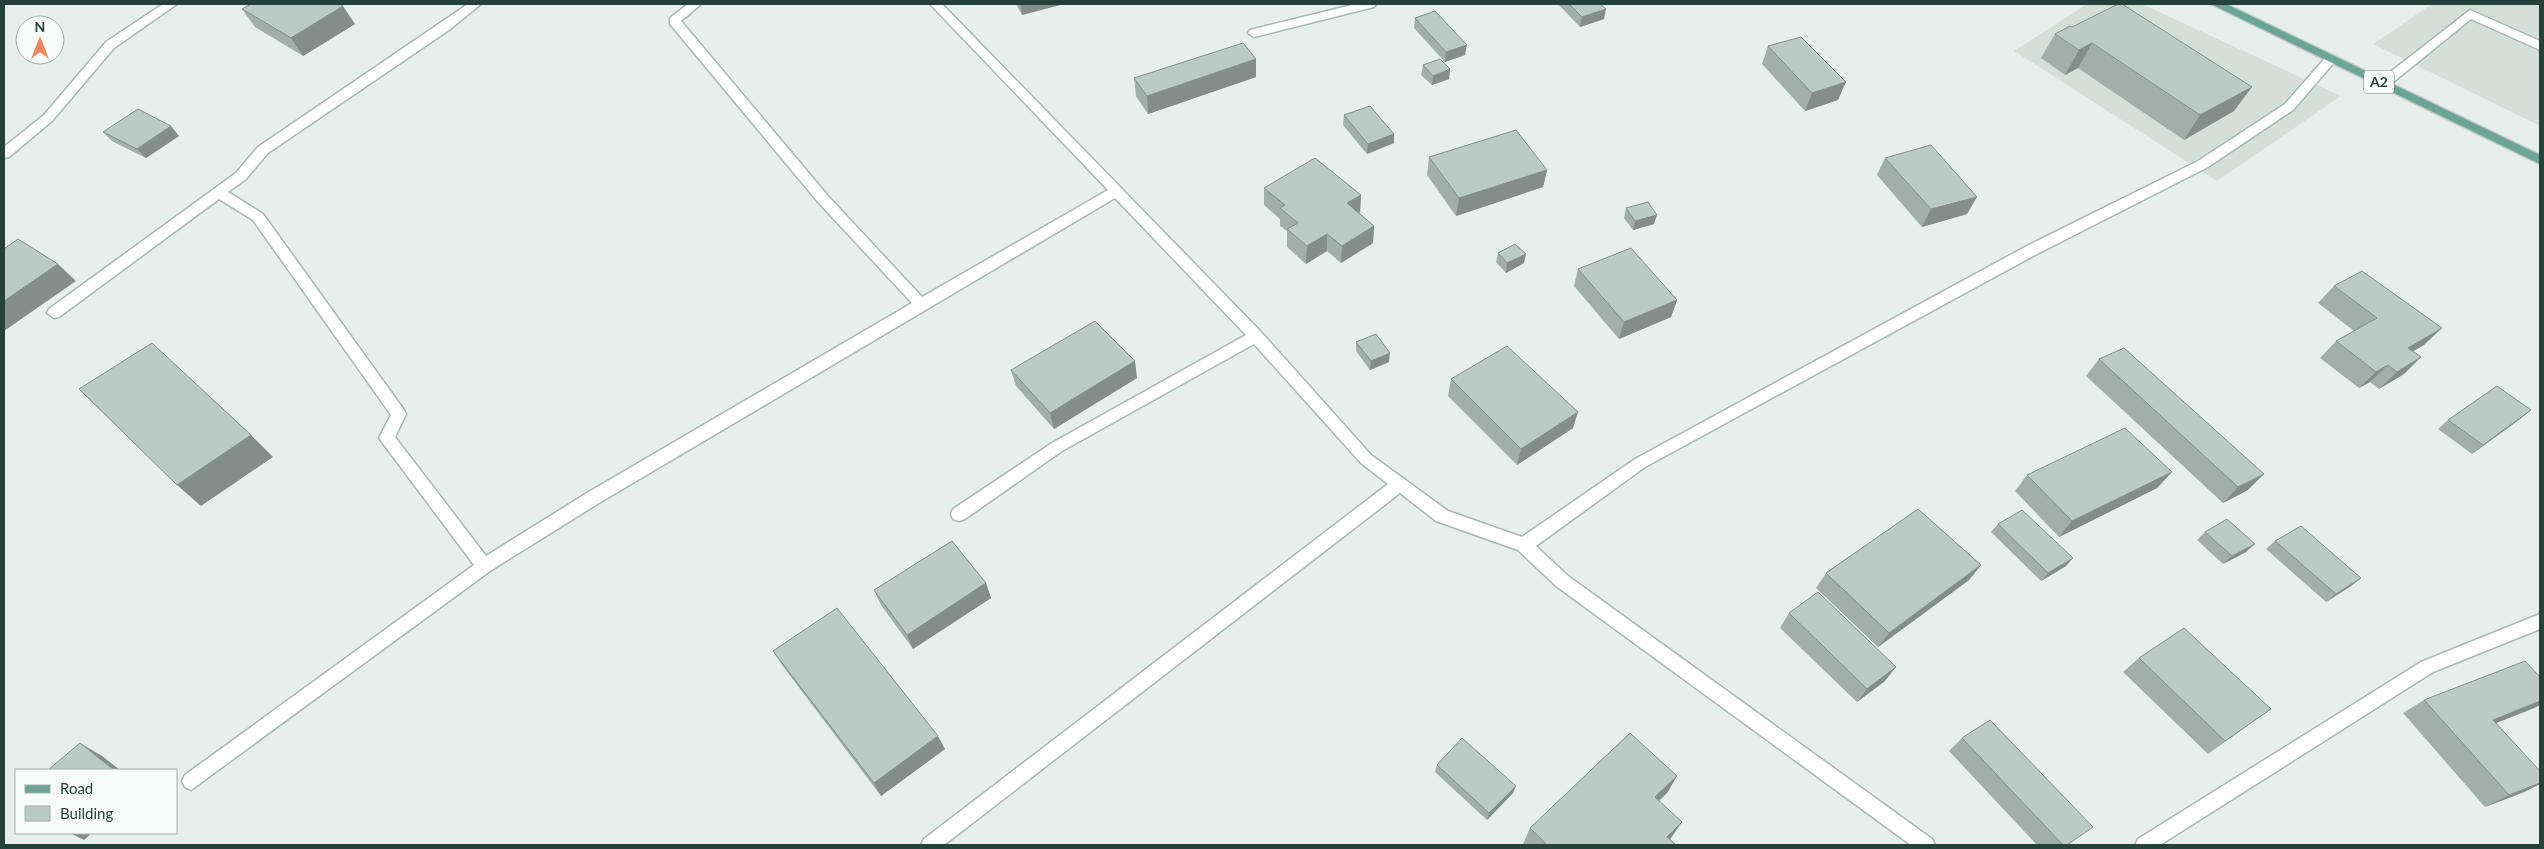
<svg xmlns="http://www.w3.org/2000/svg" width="2544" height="849" viewBox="0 0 2544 849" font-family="Lato,sans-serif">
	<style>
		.built { fill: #d4dfda }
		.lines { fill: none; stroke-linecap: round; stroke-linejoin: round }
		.minor-casing { stroke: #a8b8b2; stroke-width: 3 }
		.major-casing { stroke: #c2cac8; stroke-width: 3 }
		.minor { fill: #fff; fill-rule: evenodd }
		.major { fill: #6aa596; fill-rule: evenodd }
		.wall { fill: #a1aea9 }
		.shaded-wall { fill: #838d89 }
		.building { fill: #bbcac4; stroke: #838d89 }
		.labels { text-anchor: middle; stroke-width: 4; stroke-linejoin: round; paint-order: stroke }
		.shield { fill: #f7fbf9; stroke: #637a73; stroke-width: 1 }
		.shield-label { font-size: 14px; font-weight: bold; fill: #24423a }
	</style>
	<rect width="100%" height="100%" fill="#e6efeb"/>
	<!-- built -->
	<path class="built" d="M 2087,4 L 2142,4 L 2341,96 L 2217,181 L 2014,51 Z
		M 2432,4 L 2540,4 L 2540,126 L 2373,44 Z"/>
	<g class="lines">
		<defs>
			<path id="minor" d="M 163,4 L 177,4 L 114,48 L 52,121 L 9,157 L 4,158 L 4,147 L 44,115 L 106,42 Z
				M 468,4 L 481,4 L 449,30 L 268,153 L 246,179 L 228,192 L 263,214 L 404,410 L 406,414 L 395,437 L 486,556 L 587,493 L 912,303 L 818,202 L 670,24 L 670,18 L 688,4 L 701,4 L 681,21 L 828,196 L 922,297 L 1108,190 L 930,4 L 942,4 L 1261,332 L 1371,455 L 1448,511 L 1522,537 L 1635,459 L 2025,247 L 2198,161 L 2285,104 L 2327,56 L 2331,55 L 2337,59 L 2293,110 L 2208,167 L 2035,255 L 1645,467 L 1536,546 L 1568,576 L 1932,839 L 1935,845 L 1911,845 L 1556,586 L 1518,550 L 1436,521 L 1400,493 L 944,845 L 921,845 L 924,839 L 1388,484 L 1361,463 L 1254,344 L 1062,451 L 965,519 L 959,521 L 953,519 L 951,514 L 953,509 L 1052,443 L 1246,335 L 1115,198 L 599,503 L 490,571 L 191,790 L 185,787 L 182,781 L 185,775 L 474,565 L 382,442 L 379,438 L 391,415 L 253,220 L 219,199 L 59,317 L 54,318 L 47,313 L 49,309 L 236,173 L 258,147 Z
				M 1356,4 L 1376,4 L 1374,7 L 1254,37 L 1248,33 L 1250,30 Z
				M 2470,10 L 2540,41 L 2540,50 L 2471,19 L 2387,87 L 2379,87 L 2377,84 L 2379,81 Z
				M 2540,614 L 2540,629 L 2433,672 L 2160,845 L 2135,845 L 2138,839 L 2421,662 Z"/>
			<path id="major" d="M 2211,4 L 2226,4 L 2540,155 L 2540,164 Z"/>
		</defs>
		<!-- minor casing -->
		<use href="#minor" class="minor-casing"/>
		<!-- major casing -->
		<use href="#major" class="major-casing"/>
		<!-- minor -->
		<use href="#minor" class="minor"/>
		<!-- major -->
		<use href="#major" class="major"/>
	</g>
	<!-- wall -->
	<path class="wall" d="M 1016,4 L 1064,4 L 1022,15 Z
		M 1558,4 L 1600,4 L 1604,19 L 1580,27 Z
		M 242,9 L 355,24 L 303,56 L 255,27 Z
		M 1415,18 L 1465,55 L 1445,62 L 1414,28 Z
		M 2072,27 L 2234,111 L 2184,140 L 2078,68 L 2065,75 L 2041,58 L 2055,34 Z
		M 1768,46 L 1838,100 L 1805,111 L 1762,64 Z
		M 1256,59 L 1256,77 L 1148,114 L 1136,96 L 1134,78 Z
		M 1423,65 L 1450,69 L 1449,79 L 1432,85 L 1421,75 Z
		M 1344,115 L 1394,134 L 1394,143 L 1367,154 L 1343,125 Z
		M 103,132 L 179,136 L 146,158 L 112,141 Z
		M 1429,157 L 1547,170 L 1543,187 L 1456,216 L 1427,175 Z
		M 1885,158 L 1967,214 L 1922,227 L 1877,175 Z
		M 1264,188 L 1361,195 L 1360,212 L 1359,213 L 1374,226 L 1373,243 L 1341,263 L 1327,251 L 1306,264 L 1287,247 L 1287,231 L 1280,226 L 1280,219 L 1264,205 Z
		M 1626,208 L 1654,224 L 1633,230 L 1624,218 Z
		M 1498,253 L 1524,263 L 1506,273 L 1496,262 Z
		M 1578,269 L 1677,300 L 1671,317 L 1619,339 L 1574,286 Z
		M 2334,286 L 2424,345 L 2413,351 L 2421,357 L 2404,374 L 2379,389 L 2370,382 L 2359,388 L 2320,358 L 2336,341 L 2354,331 L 2318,303 Z
		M 1356,342 L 1389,362 L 1370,370 L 1356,351 Z
		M 2099,359 L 2248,490 L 2223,503 L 2086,376 Z
		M 1011,370 L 1137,378 L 1054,429 L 1016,386 Z
		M 1451,379 L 1573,428 L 1517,465 L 1448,396 Z
		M 2531,410 L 2520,419 L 2472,454 L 2438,429 L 2448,420 Z
		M 2172,472 L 2157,488 L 2059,537 L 2015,491 L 2027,475 Z
		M 1998,524 L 2066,566 L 2041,581 L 1991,532 Z
		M 2205,532 L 2246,552 L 2223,564 L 2197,540 Z
		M 2275,541 L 2361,578 L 2351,586 L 2326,602 L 2266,549 Z
		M 1981,565 L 1969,580 L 1878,647 L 1816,588 L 1826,573 Z
		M 986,583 L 991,598 L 913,649 L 881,605 L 874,590 Z
		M 1789,613 L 1885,681 L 1857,702 L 1780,628 Z
		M 773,651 L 945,749 L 881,796 L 782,665 Z
		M 2139,658 L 2271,709 L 2208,754 L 2123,672 Z
		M 2540,677 L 2540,705 L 2534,708 L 2496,723 L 2540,771 L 2540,784 L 2524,792 L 2485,807 L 2403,713 L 2424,700 Z
		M 1962,738 L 2068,845 L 2037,845 L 1949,751 Z
		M 1437,765 L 1516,786 L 1513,793 L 1487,820 L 1435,772 Z
		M 1677,776 L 1667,793 L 1659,801 L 1671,838 L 1670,840 L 1676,845 L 1525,845 L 1523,844 L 1530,828 Z"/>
	<!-- shaded-wall -->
	<path class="shaded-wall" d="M 1020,4 L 1064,4 L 1022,15 Z
		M 343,6 L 355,24 L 303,56 L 291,38 Z
		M 1606,9 L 1604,19 L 1580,27 L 1582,17 Z
		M 2092,43 L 2078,68 L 2065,75 L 2079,50 Z
		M 1467,45 L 1465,55 L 1445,62 L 1446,52 Z
		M 1256,59 L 1256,77 L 1148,114 L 1147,96 Z
		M 1450,69 L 1449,79 L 1432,85 L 1433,76 Z
		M 1846,82 L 1838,100 L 1805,111 L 1812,93 Z
		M 2252,87 L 2234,111 L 2184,140 L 2200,115 Z
		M 171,126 L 179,136 L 146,158 L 137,149 Z
		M 1394,134 L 1394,143 L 1367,154 L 1368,144 Z
		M 1547,170 L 1543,187 L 1456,216 L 1459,198 Z
		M 1361,195 L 1360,212 L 1346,221 L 1347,203 Z
		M 1977,197 L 1967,214 L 1922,227 L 1931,209 Z
		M 1657,215 L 1654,224 L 1633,230 L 1635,221 Z
		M 1374,226 L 1373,243 L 1341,263 L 1342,246 Z
		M 1327,234 L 1327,251 L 1306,264 L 1307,246 Z
		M 1526,254 L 1524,263 L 1506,273 L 1507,263 Z
		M 58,264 L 76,281 L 4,331 L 4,301 Z
		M 1677,300 L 1671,317 L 1619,339 L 1624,322 Z
		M 2442,328 L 2424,345 L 2391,364 L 2408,348 Z
		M 1390,353 L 1389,362 L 1370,370 L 1371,361 Z
		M 2421,357 L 2404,374 L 2379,389 L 2397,372 Z
		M 1135,361 L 1137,378 L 1054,429 L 1050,413 Z
		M 2388,365 L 2370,382 L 2359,388 L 2376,372 Z
		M 2531,410 L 2520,419 L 2472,454 L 2483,445 Z
		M 1578,412 L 1573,428 L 1517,465 L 1521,449 Z
		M 251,435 L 273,457 L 201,506 L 177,485 Z
		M 2172,472 L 2157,488 L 2059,537 L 2072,521 Z
		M 2264,474 L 2248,490 L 2223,503 L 2238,487 Z
		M 2255,544 L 2246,552 L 2223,564 L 2232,556 Z
		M 2073,558 L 2066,566 L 2041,581 L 2048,573 Z
		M 1981,565 L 1969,580 L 1878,647 L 1889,633 Z
		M 2361,578 L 2351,586 L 2326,602 L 2336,594 Z
		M 986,583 L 991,598 L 913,649 L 907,635 Z
		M 1896,667 L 1885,681 L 1857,702 L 1867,689 Z
		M 2540,701 L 2540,705 L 2534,708 L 2471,733 L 2493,720 Z
		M 938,736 L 945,749 L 881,796 L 874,783 Z
		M 80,743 L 102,756 L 120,770 L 114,770 Z
		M 1677,776 L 1667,793 L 1645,814 L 1655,797 Z
		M 2540,783 L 2540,784 L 2524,792 L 2485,807 L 2509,795 Z
		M 1516,786 L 1513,793 L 1487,820 L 1489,813 Z
		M 1682,822 L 1671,838 L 1664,845 L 1667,837 Z
		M 70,833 L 92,833 L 84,840 Z"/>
	<!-- building -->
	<path class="building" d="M 251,4 L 340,4 L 343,6 L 291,38 L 242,9 Z
		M 1569,4 L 1600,4 L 1606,9 L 1582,17 Z
		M 2118,4 L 2122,4 L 2252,87 L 2200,115 L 2092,43 L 2079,50 L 2055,34 L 2070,26 L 2072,27 Z
		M 1435,11 L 1467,45 L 1446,52 L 1415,18 Z
		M 1801,37 L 1846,82 L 1812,93 L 1768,46 Z
		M 1243,43 L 1256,59 L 1147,96 L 1134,78 Z
		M 1440,59 L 1450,69 L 1433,76 L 1423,65 Z
		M 1370,106 L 1394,134 L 1368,144 L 1344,115 Z
		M 138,109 L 171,126 L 137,149 L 103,132 Z
		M 1516,130 L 1547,170 L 1459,198 L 1429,157 Z
		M 1931,145 L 1977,197 L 1931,209 L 1885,158 Z
		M 1315,158 L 1361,195 L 1347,203 L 1374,226 L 1342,246 L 1327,234 L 1307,246 L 1287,229 L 1298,223 L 1280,208 L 1285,205 L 1264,188 Z
		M 1648,202 L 1657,215 L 1635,221 L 1626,208 Z
		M 18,239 L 58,264 L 4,301 L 4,249 Z
		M 1515,244 L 1526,254 L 1507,263 L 1498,253 Z
		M 1631,248 L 1677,300 L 1624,322 L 1578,269 Z
		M 2362,271 L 2442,328 L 2408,348 L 2421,357 L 2397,372 L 2388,365 L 2376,372 L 2336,341 L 2377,318 L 2334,286 Z
		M 1095,321 L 1135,361 L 1050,413 L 1011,370 Z
		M 1376,334 L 1390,353 L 1371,361 L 1356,342 Z
		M 152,343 L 251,435 L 177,485 L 79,389 Z
		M 1507,346 L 1578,412 L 1521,449 L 1451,379 Z
		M 2124,348 L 2264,474 L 2238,487 L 2099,359 Z
		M 2497,386 L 2531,410 L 2483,445 L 2448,420 Z
		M 2125,428 L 2172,472 L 2072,521 L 2027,475 Z
		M 1918,509 L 1981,565 L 1889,633 L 1826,573 Z
		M 2022,510 L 2073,558 L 2048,573 L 1998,524 Z
		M 2227,519 L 2255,544 L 2232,556 L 2205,532 Z
		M 2301,526 L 2361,578 L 2336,594 L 2275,541 Z
		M 952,541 L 986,583 L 907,635 L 874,590 Z
		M 1818,592 L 1896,667 L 1867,689 L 1789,613 Z
		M 837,608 L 938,736 L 874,783 L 773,651 Z
		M 2184,628 L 2271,709 L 2225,741 L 2139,658 Z
		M 2525,661 L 2540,677 L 2540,701 L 2493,720 L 2540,771 L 2540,783 L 2509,795 L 2424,700 Z
		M 1990,720 L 2093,827 L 2067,845 L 2063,845 L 1962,738 Z
		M 1630,733 L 1677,776 L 1655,797 L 1682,822 L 1667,837 L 1676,845 L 1547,845 L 1530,828 Z
		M 1462,738 L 1516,786 L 1489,813 L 1437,765 Z
		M 80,743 L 114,770 L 48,770 Z"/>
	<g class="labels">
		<!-- shield labels -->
		<rect class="shield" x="2364" y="70.5" width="30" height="23" rx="4"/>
		<g class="shield-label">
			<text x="2379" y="87">A2</text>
		</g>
	</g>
	<!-- border -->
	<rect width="2544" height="849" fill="none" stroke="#24423a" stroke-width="10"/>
	<!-- legend -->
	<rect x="15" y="769" width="162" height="65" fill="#f7fbf9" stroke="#a3b1ad"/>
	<rect x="25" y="785" width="25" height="8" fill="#6aa596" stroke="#a3b1ad"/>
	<text x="60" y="794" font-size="15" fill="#24423a">Road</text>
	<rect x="25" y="806" width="25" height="15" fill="#bbcac4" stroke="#a3b1ad"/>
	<text x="60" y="819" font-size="15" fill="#24423a">Building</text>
	<!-- north arrow -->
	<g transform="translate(40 40)"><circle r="24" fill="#f7fbf9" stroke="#a3b1ad"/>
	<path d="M0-4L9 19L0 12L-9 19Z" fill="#f4845f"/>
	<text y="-8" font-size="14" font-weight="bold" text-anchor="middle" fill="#24423a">N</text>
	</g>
</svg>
